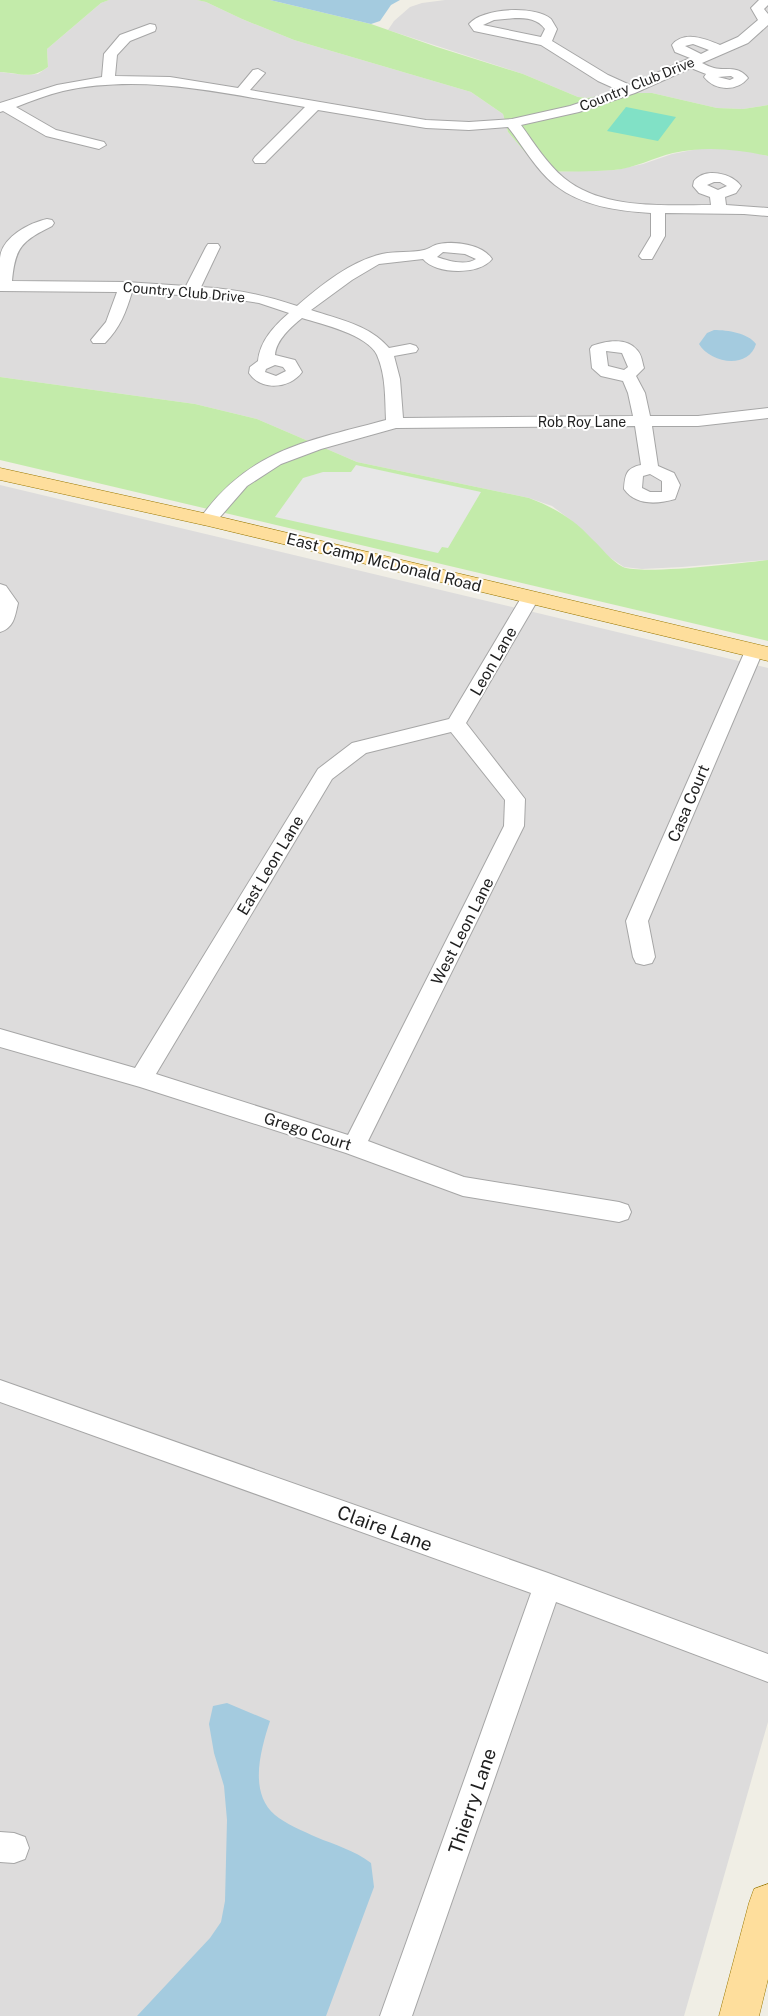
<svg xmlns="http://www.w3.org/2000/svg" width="768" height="2016" viewBox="0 0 768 2016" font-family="'Public Sans',sans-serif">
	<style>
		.residential { fill: #dddcdc }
		.grass { fill: #c3ebaa }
		.pitch { fill: #81e1c6 }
		.parking { fill: #e7e7e7 }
		.water { fill: #a4cbdf }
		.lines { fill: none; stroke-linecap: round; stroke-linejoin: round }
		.minor-casing { stroke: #a6a6a6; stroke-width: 2 }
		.major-casing { stroke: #9a7800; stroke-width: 1 }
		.minor { fill: #fff; fill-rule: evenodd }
		.major { fill: #fede9c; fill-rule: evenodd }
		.labels { text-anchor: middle; stroke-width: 4; stroke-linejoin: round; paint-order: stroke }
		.far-street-label { font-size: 14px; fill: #1f1f1f; stroke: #fff }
		.street-label { font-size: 16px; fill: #1f1f1f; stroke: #fff }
		.near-street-label { font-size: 19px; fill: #1f1f1f; stroke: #fff }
	</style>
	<rect width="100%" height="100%" fill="#f0eee5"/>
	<!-- residential -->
	<path class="residential" d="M 109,0 L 197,0 L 206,2 L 242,19 L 294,40 L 471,92 L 503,114 L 508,132 L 542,172 L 615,170 L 643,164 L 672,154 L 703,148 L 744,150 L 768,156 L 768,560 L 682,567 L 642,569 L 624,567 L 609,557 L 572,521 L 552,506 L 529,498 L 357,462 L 257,419 L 195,404 L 0,377 L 0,72 L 25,75 L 38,74 L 48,67 L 47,49 L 101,3 Z
		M 445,0 L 768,0 L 768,105 L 743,109 L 717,108 L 652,93 L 615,93 L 587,98 L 578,97 L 523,74 L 388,30 L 394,21 L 410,7 L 422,3 Z
		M 0,485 L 768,668 L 768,1722 L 684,2016 L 0,2016 Z"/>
	<!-- grass -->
	<path class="grass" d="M 0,0 L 109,0 L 101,3 L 47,49 L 48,67 C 31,80 20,73 0,72 Z
		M 197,0 L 270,0 L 371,24 L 437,47 L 523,74 L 578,97 L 587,98 L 615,93 L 652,93 L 717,108 L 743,109 L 768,105 L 768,156 C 736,149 705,146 673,153 C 653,158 635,168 614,170 C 591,172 566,171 542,172 L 508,132 L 503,114 L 471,92 L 294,40 L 242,19 L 206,2 Z
		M 0,377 L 195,404 L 257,419 L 357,462 L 529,498 C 553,507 574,519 592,539 C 602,548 611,561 623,567 C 642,575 743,563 768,560 L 768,641 L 0,460 Z"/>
	<!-- pitch -->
	<path class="pitch" d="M 626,107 L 676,117 L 658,141 L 607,131 Z"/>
	<!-- parking -->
	<path class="parking" d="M 356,465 L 481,492 L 448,548 L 442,547 L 438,553 L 275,517 L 303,478 L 323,472 L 351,472 Z"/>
	<!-- water -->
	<path class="water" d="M 270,0 L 400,0 L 391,5 L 380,21 L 371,24 Z
		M 714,330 C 728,330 748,333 756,344 C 748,370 710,363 699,344 L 707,333 Z
		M 227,1703 L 270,1721 C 261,1749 248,1792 275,1815 C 284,1823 305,1832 316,1837 C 335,1845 354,1850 371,1863 L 374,1887 L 326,2016 L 137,2016 L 210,1938 L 221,1922 L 225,1901 L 227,1820 L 224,1786 L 214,1753 L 209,1724 L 213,1706 Z"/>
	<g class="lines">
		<defs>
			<path id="minor" d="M 759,0 L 768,0 L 768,5 L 764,9 L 768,14 L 768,25 L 748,43 L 702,63 C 706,65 710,67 714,68 C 727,71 738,65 748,78 C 737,92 715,91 704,77 L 706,74 L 691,68 L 635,93 L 579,112 L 521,125 C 534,143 547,164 564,178 C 603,210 664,205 711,205 L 710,197 L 699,193 L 693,186 L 694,181 C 705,167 732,173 741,186 L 736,193 L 725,197 L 726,205 L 768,208 L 768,216 L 744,214 L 665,213 L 665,236 L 652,259 L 642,259 L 639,256 L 651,236 L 651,213 C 617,211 582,206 555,185 C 536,170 523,146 508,127 L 469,130 L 426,128 L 318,110 L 265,163 L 255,163 L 253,160 L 255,157 L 305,107 C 226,94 144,73 63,91 C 47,95 31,101 16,107 L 56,130 L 104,142 L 106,145 L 99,149 L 46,136 L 3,111 L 0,112 L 0,103 L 57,85 L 102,77 L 104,54 L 120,35 L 150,24 L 155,25 L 156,28 L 155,31 L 130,41 L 117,55 L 115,76 L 170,77 L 238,88 L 253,70 L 258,69 L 265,73 L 250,90 L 426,120 L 469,122 L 512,119 L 570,106 L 618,90 L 598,81 L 541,45 L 474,31 L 469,24 C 482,8 535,5 551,19 C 553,22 555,26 557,29 L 552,41 L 608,75 L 630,85 L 690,58 L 675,52 L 672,45 C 684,30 706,39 720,45 L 738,37 L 758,20 L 751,8 ZM 515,18 C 527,18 538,19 545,29 L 541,37 L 483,25 L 494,20 ZM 693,44 L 709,50 L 701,54 L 685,46 ZM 731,76 L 734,78 L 730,80 L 718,77 ZM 714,182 L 720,182 L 727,186 L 718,190 L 707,185 Z
				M 47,219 L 52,220 L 54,223 L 52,226 C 22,241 15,247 12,281 L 126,282 L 186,286 L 206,247 L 208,244 L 218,244 L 220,247 L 201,287 C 235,289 265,295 297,306 C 321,285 351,261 382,254 C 396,251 411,253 424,250 C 429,249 433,245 439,244 C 455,241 482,244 492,259 C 479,276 435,274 423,259 L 379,264 L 352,280 L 311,310 C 338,319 370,325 389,348 L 410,344 L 416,346 L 418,349 L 416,352 L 394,356 L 400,379 L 403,418 L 633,416 L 628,393 L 623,381 L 601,376 L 592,368 L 590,349 L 592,346 C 605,341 627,337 637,350 C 642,355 642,362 644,368 L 636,376 L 645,393 L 650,416 L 698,416 L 768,408 L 768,418 L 698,426 L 652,426 L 658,466 L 674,473 L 680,485 L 675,499 C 658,504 636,506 624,489 C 625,475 626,468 641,465 L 635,426 L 396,428 L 321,449 L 281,464 L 247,486 L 214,524 L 208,525 L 202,524 L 199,520 C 248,449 309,441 386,420 C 385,399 386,375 377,355 C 368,335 322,324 302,318 C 291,327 276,340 275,355 L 295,360 L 302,372 C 290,389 261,391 249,373 L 250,367 L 258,361 C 260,341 274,326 289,313 L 259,303 L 227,298 L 132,292 C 126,312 120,328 105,343 L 93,343 L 91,340 L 106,322 L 117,292 L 0,291 C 0,280 0,269 0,258 C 2,237 29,223 47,219 ZM 443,252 L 465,254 L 476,259 C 466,266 448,261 437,257 ZM 606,351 L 622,353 L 628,367 L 624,370 L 608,366 ZM 275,365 L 283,367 L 286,371 L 276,376 L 265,372 L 266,369 ZM 650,474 L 662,481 L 662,492 L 650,492 L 642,488 L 643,476 Z
				M 0,584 L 6,586 L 18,603 C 15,616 14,628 0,632 Z
				M 530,592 L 537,594 L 539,598 L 466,723 L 525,799 L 524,826 L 368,1141 L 464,1177 L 619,1202 L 628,1205 L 631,1212 L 628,1219 L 619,1222 L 463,1196 L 346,1153 L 140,1087 L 0,1047 L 0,1029 L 135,1068 L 318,769 L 352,743 L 449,719 L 521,598 L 523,594 ZM 451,732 L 505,800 L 504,826 L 348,1135 L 156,1074 L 332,779 L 366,753 Z
				M 754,645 L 761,647 L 763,651 L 648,921 L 655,957 L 652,963 L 644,965 L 636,963 L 633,957 L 626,921 L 745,651 L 747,647 Z
				M 0,1380 L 548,1573 L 768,1654 L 768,1682 L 556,1602 L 412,2016 L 380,2016 L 531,1593 L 0,1402 Z
				M 0,1832 L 14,1833 L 25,1837 L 29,1848 L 25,1859 L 14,1863 L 0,1862 Z"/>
			<path id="major" d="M 0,468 L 208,514 L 768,647 L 768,661 L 208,526 L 0,480 Z
				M 768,1884 L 768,1979 L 759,2016 L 719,2016 L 749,1903 L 754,1889 Z"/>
		</defs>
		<!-- minor casing -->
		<use href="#minor" class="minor-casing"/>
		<!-- major casing -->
		<use href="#major" class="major-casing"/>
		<!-- minor -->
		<use href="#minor" class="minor"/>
		<!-- major -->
		<use href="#major" class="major"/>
	</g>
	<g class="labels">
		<!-- far-street labels -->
		<g class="far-street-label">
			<text transform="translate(637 84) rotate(-22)" y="5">Country Club Drive</text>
			<text transform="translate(184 292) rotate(5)" y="5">Country Club Drive</text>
			<text x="582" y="427">Rob Roy Lane</text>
		</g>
		<!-- street labels -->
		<g class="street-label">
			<text transform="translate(384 562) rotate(14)" y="6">East Camp McDonald Road</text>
			<text transform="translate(493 661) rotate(-60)" y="6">Leon Lane</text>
			<text transform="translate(688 803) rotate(-67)" y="6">Casa Court</text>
			<text transform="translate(270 865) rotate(-59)" y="6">East Leon Lane</text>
			<text transform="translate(462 931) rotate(-63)" y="6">West Leon Lane</text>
			<text transform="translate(308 1131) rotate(18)" y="6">Grego Court</text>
		</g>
		<!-- near-street labels -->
		<g class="near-street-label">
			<text transform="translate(385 1528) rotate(20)" y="7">Claire Lane</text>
			<text transform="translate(472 1801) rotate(-71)" y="7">Thierry Lane</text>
		</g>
	</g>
</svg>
